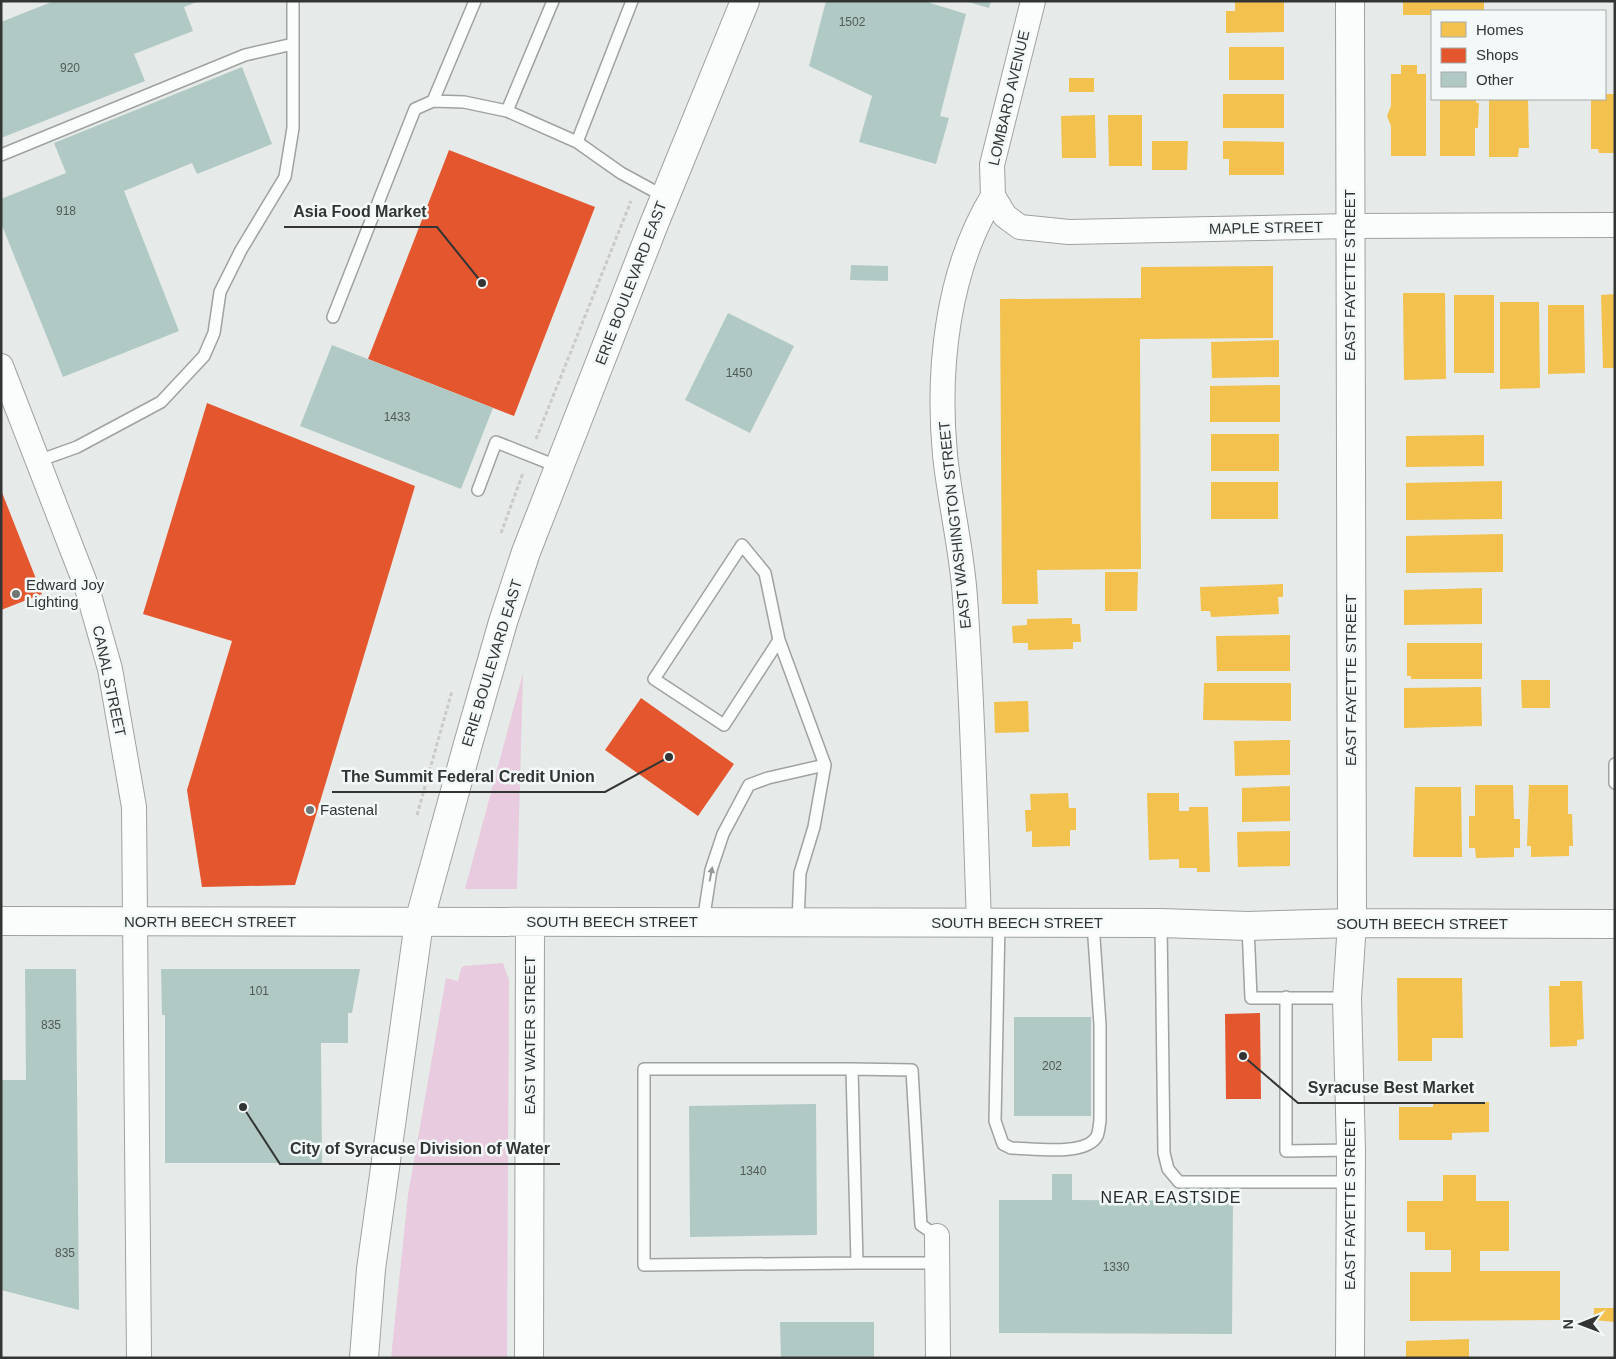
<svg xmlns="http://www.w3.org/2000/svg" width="1616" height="1359" viewBox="0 0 1616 1359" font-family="Arial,sans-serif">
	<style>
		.green { fill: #e8cbdf }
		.homes { fill: #f2c14e }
		.shops { fill: #e4572e }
		.building { fill: #b1c9c4 }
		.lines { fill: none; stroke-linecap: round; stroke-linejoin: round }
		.lane-casing { stroke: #9ea2a0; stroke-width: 14 }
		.street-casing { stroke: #9ea2a0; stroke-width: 26 }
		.secondary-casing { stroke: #9ea2a0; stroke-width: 30 }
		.primary-casing { stroke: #9ea2a0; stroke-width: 30 }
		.path { stroke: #c9cac9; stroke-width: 3; stroke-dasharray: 4 2.5; stroke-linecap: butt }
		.lane { stroke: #fbfcfc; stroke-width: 11 }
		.street { stroke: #fbfcfc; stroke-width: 24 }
		.secondary { stroke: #fbfcfc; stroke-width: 28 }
		.primary { stroke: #fbfcfc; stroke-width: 28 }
		.oneway { fill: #969898 }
		.poi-dot { fill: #717573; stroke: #f2f9f8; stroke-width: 2 }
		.labels { text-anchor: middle; stroke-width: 5; stroke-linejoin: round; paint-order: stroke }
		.number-label { font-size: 12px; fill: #525a58 }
		.street-label { font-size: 15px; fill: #323534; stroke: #f2f9f8 }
		.poi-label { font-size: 15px; fill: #323534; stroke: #f2f9f8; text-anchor: start }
		.neighbourhood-label { font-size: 16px; letter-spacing: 1px; fill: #282d2c; stroke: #f2f9f8 }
		.leader { fill: none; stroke: #323534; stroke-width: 2 }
		.callout-dot { fill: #323534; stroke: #f2f9f8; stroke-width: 2 }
		.callout-label { font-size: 16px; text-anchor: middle; font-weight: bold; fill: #323534; stroke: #f2f9f8; stroke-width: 5; stroke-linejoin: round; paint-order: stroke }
	</style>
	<rect width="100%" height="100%" fill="#e6ebe9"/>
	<!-- green -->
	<path class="green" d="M 523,673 L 517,889 L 465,889 Z
		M 503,963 L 509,980 L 507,1358 L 391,1358 L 408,1195 L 446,978 L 458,981 L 461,969 L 463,966 Z"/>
	<!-- homes -->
	<path class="homes" d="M 1235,1 L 1284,1 L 1284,32 L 1226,33 L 1226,11 L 1235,11 Z
		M 1403,1 L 1484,1 L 1484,11 L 1432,11 L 1432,15 L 1403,15 Z
		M 1229,47 L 1284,47 L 1284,80 L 1229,80 Z
		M 1401,65 L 1417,65 L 1417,74 L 1426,74 L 1426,156 L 1391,156 L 1391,126 L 1387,116 L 1391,106 L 1391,74 L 1401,74 Z
		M 1069,78 L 1094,78 L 1094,92 L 1069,92 Z
		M 1223,94 L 1284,94 L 1284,128 L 1223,128 Z
		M 1605,94 L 1615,94 L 1615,153 L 1599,153 L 1598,149 L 1591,149 L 1591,99 L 1605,99 Z
		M 1440,99 L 1476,99 L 1476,103 L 1479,103 L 1478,128 L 1475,128 L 1475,156 L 1440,156 Z
		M 1489,99 L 1528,99 L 1529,148 L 1519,148 L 1518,157 L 1489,157 Z
		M 1095,115 L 1096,158 L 1062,158 L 1061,116 Z
		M 1108,115 L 1142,115 L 1142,166 L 1109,166 Z
		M 1152,141 L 1188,141 L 1187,170 L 1152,170 Z
		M 1223,141 L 1284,142 L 1284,175 L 1229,175 L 1229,159 L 1223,159 Z
		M 1273,266 L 1273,338 L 1140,339 L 1141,569 L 1037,570 L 1038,604 L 1002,604 L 1000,299 L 1141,298 L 1141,267 Z
		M 1403,293 L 1445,293 L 1446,379 L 1404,380 Z
		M 1615,294 L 1615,368 L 1603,368 L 1601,295 Z
		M 1454,295 L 1494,295 L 1494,373 L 1454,373 Z
		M 1500,302 L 1539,302 L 1540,388 L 1500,389 Z
		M 1548,305 L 1584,305 L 1585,373 L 1548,374 Z
		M 1279,340 L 1279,377 L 1212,378 L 1211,342 Z
		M 1280,385 L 1280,422 L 1210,422 L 1210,386 Z
		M 1211,434 L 1279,434 L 1279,471 L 1211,471 Z
		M 1484,435 L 1484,466 L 1406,467 L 1406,436 Z
		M 1502,481 L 1502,519 L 1406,520 L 1406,483 Z
		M 1211,482 L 1278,482 L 1278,519 L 1211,519 Z
		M 1503,534 L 1503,572 L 1406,573 L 1406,536 Z
		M 1105,572 L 1138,572 L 1137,611 L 1105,611 Z
		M 1283,584 L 1283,597 L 1278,597 L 1279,614 L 1211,617 L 1210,611 L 1201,611 L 1200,587 Z
		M 1482,588 L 1482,624 L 1404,625 L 1404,590 Z
		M 1072,618 L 1072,624 L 1080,624 L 1081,642 L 1073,642 L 1073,649 L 1028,650 L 1028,643 L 1013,643 L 1012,626 L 1027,625 L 1027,619 Z
		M 1290,635 L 1290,671 L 1217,671 L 1216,636 Z
		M 1407,643 L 1482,643 L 1482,679 L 1411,679 L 1411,676 L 1407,676 Z
		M 1521,680 L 1550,680 L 1550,708 L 1522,708 Z
		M 1204,683 L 1291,683 L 1291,721 L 1203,720 Z
		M 1481,687 L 1482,726 L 1404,728 L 1404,688 Z
		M 1028,701 L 1029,732 L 995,733 L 994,702 Z
		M 1290,740 L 1290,775 L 1235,776 L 1234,741 Z
		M 1475,785 L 1513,785 L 1514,819 L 1520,819 L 1520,848 L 1514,848 L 1514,857 L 1476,858 L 1475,848 L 1469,848 L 1469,816 L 1475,816 Z
		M 1529,785 L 1568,785 L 1568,814 L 1572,814 L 1573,846 L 1569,846 L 1569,856 L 1531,857 L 1531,846 L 1527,846 Z
		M 1290,786 L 1290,821 L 1242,822 L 1242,788 Z
		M 1415,787 L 1461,787 L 1462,857 L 1413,857 Z
		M 1068,793 L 1069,808 L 1076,808 L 1076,830 L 1070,830 L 1070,846 L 1032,847 L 1032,831 L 1026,832 L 1025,810 L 1031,810 L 1030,794 Z
		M 1147,793 L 1179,793 L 1179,811 L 1189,811 L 1189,807 L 1208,807 L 1210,872 L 1197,872 L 1197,868 L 1179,868 L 1179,859 L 1149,860 Z
		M 1290,831 L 1290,866 L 1238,867 L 1237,832 Z
		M 1397,978 L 1462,978 L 1463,1038 L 1432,1038 L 1432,1061 L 1398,1061 Z
		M 1560,981 L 1582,981 L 1584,1039 L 1577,1040 L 1577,1046 L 1550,1047 L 1549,986 L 1560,986 Z
		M 1489,1102 L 1489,1132 L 1452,1133 L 1452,1140 L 1399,1140 L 1399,1107 L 1433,1107 L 1433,1103 Z
		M 1443,1175 L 1476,1175 L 1476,1201 L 1509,1201 L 1509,1251 L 1480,1251 L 1480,1271 L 1560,1271 L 1560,1320 L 1410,1321 L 1410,1272 L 1451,1272 L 1451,1250 L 1425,1250 L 1425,1232 L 1407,1232 L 1407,1201 L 1443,1201 Z
		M 1594,1308 L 1615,1308 L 1615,1322 L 1594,1320 Z
		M 1469,1339 L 1469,1358 L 1406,1358 L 1406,1341 Z"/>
	<!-- shops -->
	<path class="shops" d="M 449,150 L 595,207 L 514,416 L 368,359 Z
		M 207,403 L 415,486 L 295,885 L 202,887 L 187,790 L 232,641 L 143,614 Z
		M 1,490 L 42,594 L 1,610 Z
		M 641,698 L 734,764 L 698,816 L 605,750 Z
		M 1260,1013 L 1261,1099 L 1226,1099 L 1225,1014 Z"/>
	<!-- building -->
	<path class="building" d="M 54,1 L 199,1 L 184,7 L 193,31 L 134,54 L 145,81 L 1,138 L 1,22 Z
		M 826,1 L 924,1 L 966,14 L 940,116 L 949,118 L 936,164 L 859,142 L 872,96 L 809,66 Z
		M 965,1 L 991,1 L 989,8 Z
		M 242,67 L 272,144 L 197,174 L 192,163 L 124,191 L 179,331 L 63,377 L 1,223 L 1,199 L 66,173 L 54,143 Z
		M 851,265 L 888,266 L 888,281 L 850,280 Z
		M 728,313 L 794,346 L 750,433 L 685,400 Z
		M 332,345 L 493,408 L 461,489 L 300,426 Z
		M 25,969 L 76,969 L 79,1310 L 1,1290 L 1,1080 L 26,1080 Z
		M 161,969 L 360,969 L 352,1013 L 348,1013 L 348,1043 L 321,1043 L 322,1163 L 165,1163 L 165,1015 L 162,1015 Z
		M 1014,1017 L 1091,1017 L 1091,1116 L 1014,1116 Z
		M 816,1104 L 817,1235 L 690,1237 L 689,1106 Z
		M 1052,1174 L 1072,1174 L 1072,1200 L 1233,1201 L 1232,1334 L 999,1333 L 999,1200 L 1052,1200 Z
		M 780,1322 L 874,1322 L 874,1358 L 781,1358 Z"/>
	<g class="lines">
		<defs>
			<path id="lane" d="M 433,101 L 475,1
				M 507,111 L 553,1
				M 577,142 L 632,1
				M 1,155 L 245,55 L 293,44
				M 333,317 L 415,109 L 433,101 L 464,102 L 507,111 L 577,142 L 621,173 L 665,197
				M 38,461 L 77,447 L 161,402 L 204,356 L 214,333 L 220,292 L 241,250 L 285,177 L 293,128 L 293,1
				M 478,490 L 496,442 L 559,467
				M 779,640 L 724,725 L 654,679 L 742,545 L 765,573 L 779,640 L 825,765 L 814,827 L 800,873 L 798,922
				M 1615,764 L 1615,783
				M 703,922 L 711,870 L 723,834 L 749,785 L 768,778 L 825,765
				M 999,923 L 995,1121 L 1003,1144 L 1011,1148 C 1031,1148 1086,1157 1097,1136 C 1099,1132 1099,1125 1100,1121 L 1100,1025 L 1093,923
				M 1161,923 L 1164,1153 L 1168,1169 L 1179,1182 L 1351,1182
				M 1248,926 L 1251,998 L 1347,998
				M 1286,997 L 1286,1151 L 1351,1150
				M 852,1069 L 644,1069 L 644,1265 L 857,1263
				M 936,1263 L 857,1263 L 852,1069 L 912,1070 L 921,1225 L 937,1236"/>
			<path id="street" d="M 1033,1 L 992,165 L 993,196 L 1005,216 L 1020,227 L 1069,232 L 1350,226 L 1615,225
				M 1,366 L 87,588 L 110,669 L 134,807 L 139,1358
				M 979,923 C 975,814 973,706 965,598 C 962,550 950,503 945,455 C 937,369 947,271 993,196
				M 937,1236 L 938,1358"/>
			<path id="secondary" d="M 1,921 L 1161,923 L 1248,926 L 1352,923 L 1615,924
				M 529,1358 L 530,922
				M 1350,1358 L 1351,1150 L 1347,998 L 1352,923 L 1350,1"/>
			<path id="primary" d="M 364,1358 L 371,1269 L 419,922 L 468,744 L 503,622 L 526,552 L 654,224 L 745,1"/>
		</defs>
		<!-- lane casing -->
		<use href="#lane" class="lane-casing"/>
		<!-- street casing -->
		<use href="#street" class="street-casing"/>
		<!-- secondary casing -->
		<use href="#secondary" class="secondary-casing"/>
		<!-- primary casing -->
		<use href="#primary" class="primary-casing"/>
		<!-- path -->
		<path class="path" d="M 536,439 L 631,201
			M 501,533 L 523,473
			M 417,815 L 452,691"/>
		<!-- lane -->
		<use href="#lane" class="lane"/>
		<!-- street -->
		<use href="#street" class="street"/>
		<!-- secondary -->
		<use href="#secondary" class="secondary"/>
		<!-- primary -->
		<use href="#primary" class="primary"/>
	</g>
	<!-- one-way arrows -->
	<defs><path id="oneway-solid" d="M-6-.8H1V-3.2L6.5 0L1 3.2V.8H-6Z" transform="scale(1.25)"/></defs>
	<use class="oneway" href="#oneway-solid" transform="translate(711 874) rotate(-79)"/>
	<!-- markers -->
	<g class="poi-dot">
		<circle cx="16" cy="594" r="5"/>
		<circle cx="310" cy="810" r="5"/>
	</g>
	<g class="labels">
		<!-- number labels -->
		<g class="number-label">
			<text x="852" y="26">1502</text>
			<text x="70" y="72">920</text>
			<text x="66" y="215">918</text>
			<text x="739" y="377">1450</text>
			<text x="397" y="421">1433</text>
			<text x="259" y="995">101</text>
			<text x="51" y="1029">835</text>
			<text x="1052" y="1070">202</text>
			<text x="753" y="1175">1340</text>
			<text x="65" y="1257">835</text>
			<text x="1116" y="1271">1330</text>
		</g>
		<!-- street labels -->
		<g class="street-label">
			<text transform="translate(1009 98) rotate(-77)" y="5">LOMBARD AVENUE</text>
			<text transform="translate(1266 228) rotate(-1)" y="5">MAPLE STREET</text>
			<text transform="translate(1350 275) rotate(-90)" y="5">EAST FAYETTE STREET</text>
			<text transform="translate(631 283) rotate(-69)" y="5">ERIE BOULEVARD EAST</text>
			<text transform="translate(955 525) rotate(-96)" y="5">EAST WASHINGTON STREET</text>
			<text transform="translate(492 663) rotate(-73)" y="5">ERIE BOULEVARD EAST</text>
			<text transform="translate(1351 680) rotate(-90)" y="5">EAST FAYETTE STREET</text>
			<text transform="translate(109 681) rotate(78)" y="5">CANAL STREET</text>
			<text x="210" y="927">NORTH BEECH STREET</text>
			<text x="612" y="927">SOUTH BEECH STREET</text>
			<text x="1017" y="928">SOUTH BEECH STREET</text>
			<text x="1422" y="929">SOUTH BEECH STREET</text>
			<text transform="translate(530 1035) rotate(-90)" y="5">EAST WATER STREET</text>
			<text transform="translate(1350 1204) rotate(-90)" y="5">EAST FAYETTE STREET</text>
		</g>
		<!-- poi labels -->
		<g class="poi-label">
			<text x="26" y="590">Edward Joy<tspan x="26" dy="17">Lighting</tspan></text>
			<text x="320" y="815">Fastenal</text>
		</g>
		<!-- neighbourhood labels -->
		<g class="neighbourhood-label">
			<text x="1171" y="1203">NEAR EASTSIDE</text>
		</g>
	</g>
	<!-- callouts -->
	<path class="leader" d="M482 283L437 227H284M669 757L605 792H332M1243 1056L1298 1103H1485M243 1107L280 1164H560"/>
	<g class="callout-dot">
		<circle cx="482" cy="283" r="5"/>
		<circle cx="669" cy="757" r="5"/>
		<circle cx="1243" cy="1056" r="5"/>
		<circle cx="243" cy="1107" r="5"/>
	</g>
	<g class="callout-label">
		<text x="360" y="217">Asia Food Market</text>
		<text x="468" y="782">The Summit Federal Credit Union</text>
		<text x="1391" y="1093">Syracuse Best Market</text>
		<text x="420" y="1154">City of Syracuse Division of Water</text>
	</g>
	<!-- border -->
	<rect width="1616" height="1359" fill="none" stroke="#323534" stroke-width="5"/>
	<!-- legend -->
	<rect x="1431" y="10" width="175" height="90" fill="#f2f9f8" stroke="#a5abaa"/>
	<rect x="1441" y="22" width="25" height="15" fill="#f2c14e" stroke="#a5abaa"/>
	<text x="1476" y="35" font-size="15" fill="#323534">Homes</text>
	<rect x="1441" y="48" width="25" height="15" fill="#e4572e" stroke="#a5abaa"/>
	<text x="1476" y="60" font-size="15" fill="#323534">Shops</text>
	<rect x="1441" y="72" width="25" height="15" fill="#b1c9c4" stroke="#a5abaa"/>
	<text x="1476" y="85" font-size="15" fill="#323534">Other</text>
	<!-- north arrow -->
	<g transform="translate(1581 1324) rotate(269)" stroke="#f2f9f8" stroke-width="4" paint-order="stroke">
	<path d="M0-4L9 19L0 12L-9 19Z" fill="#323534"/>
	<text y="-8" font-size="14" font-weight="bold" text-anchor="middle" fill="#323534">N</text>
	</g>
</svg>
